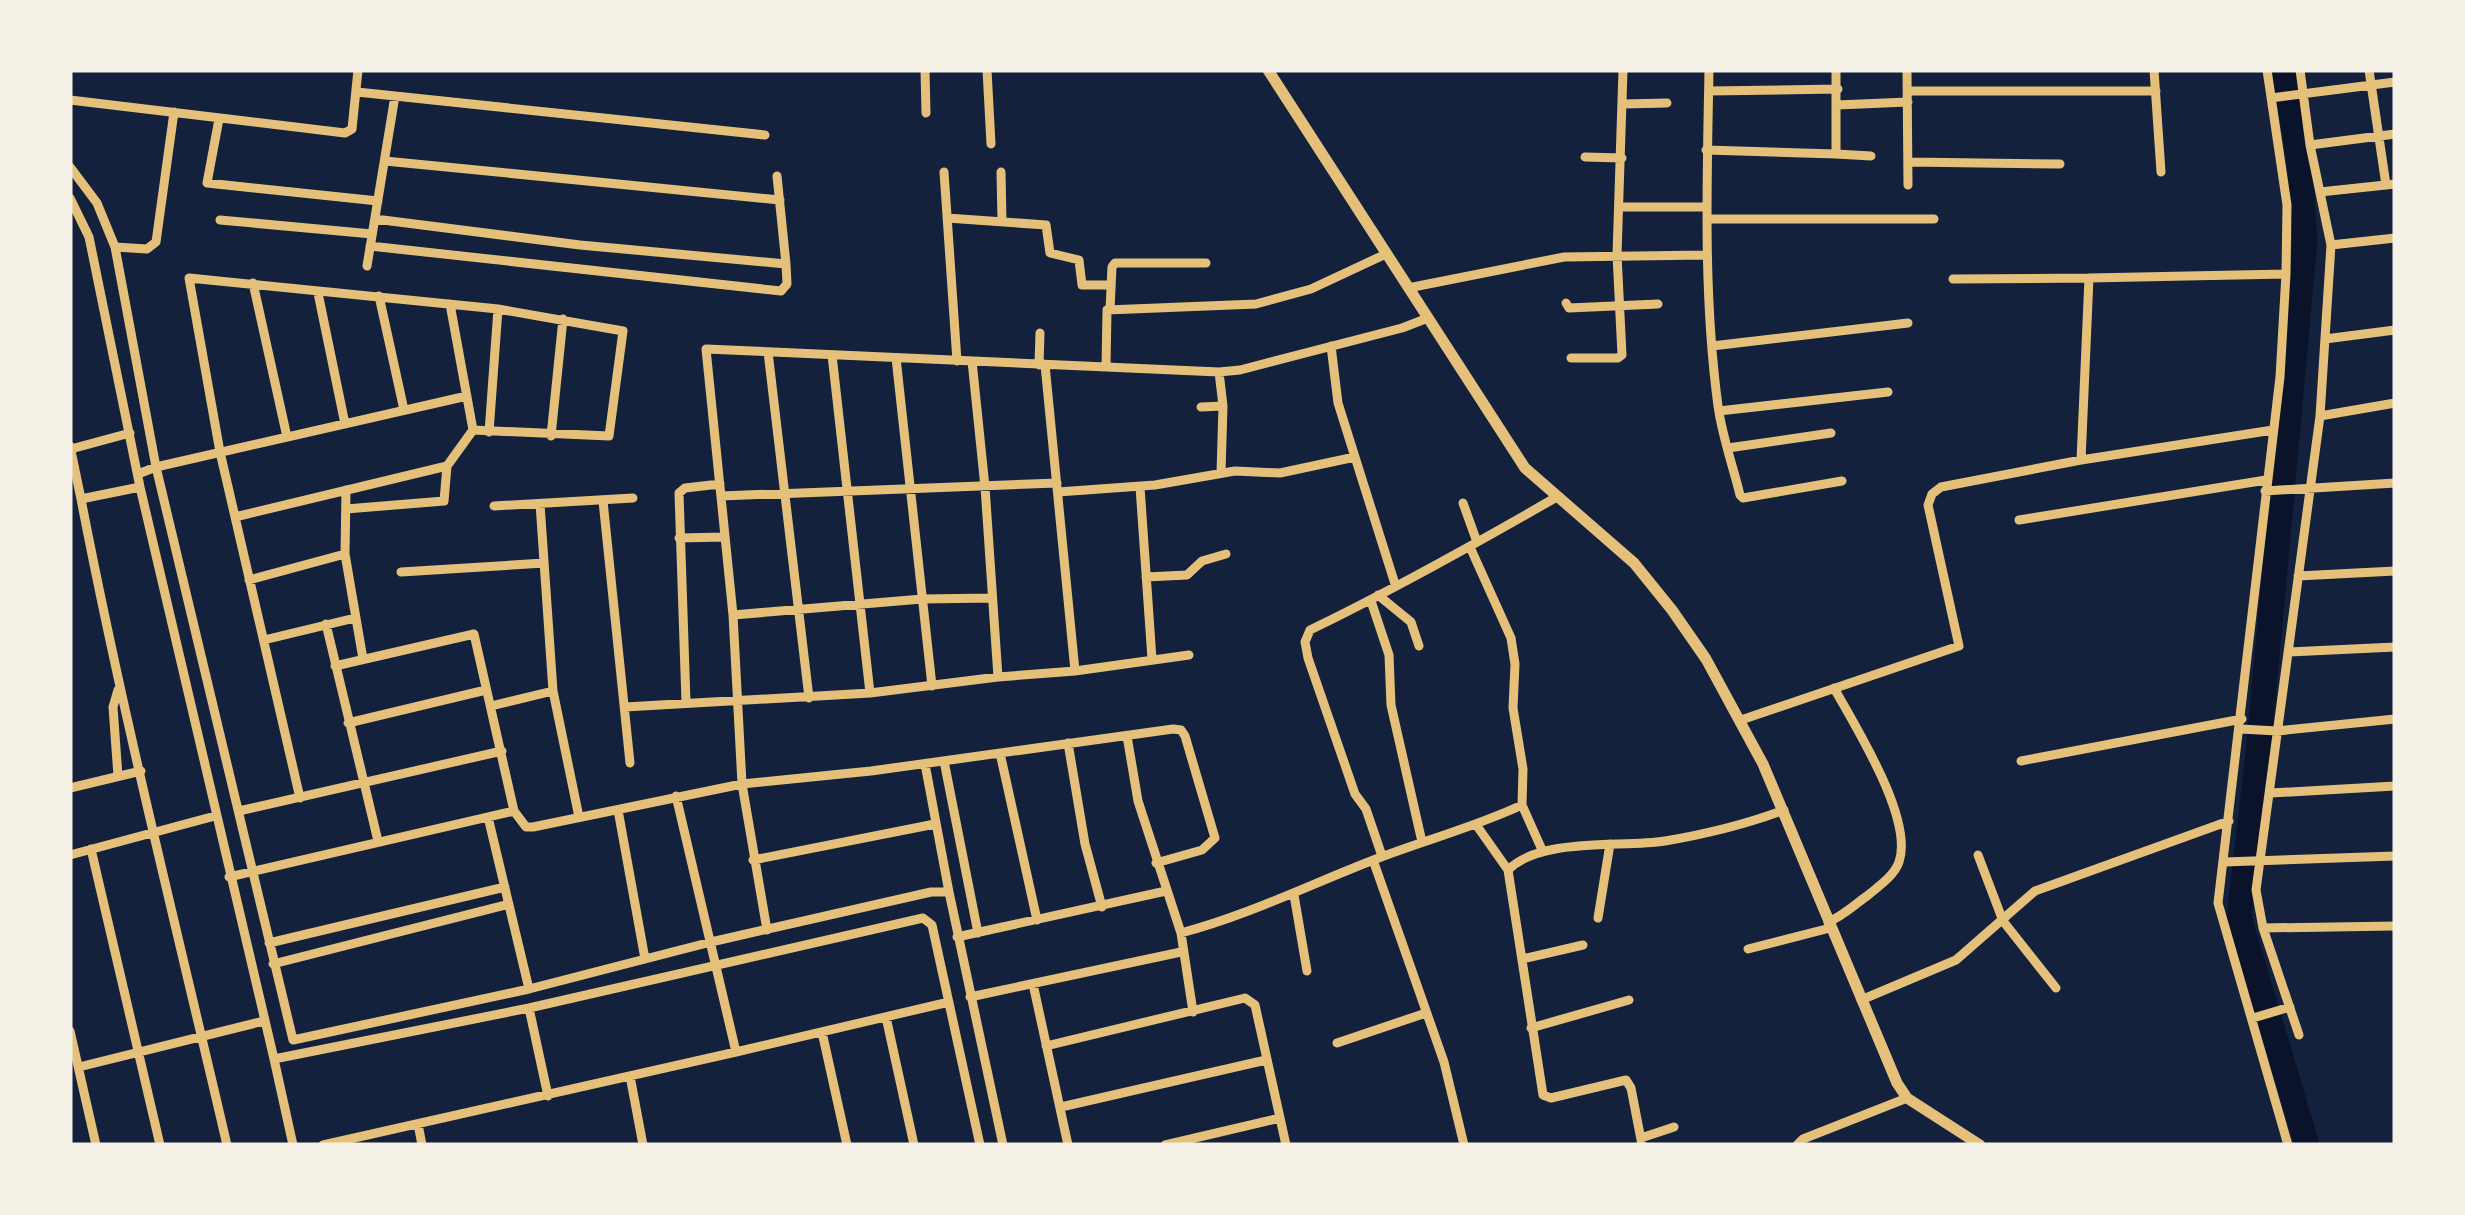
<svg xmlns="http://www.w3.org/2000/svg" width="2465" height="1215" viewBox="0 0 2465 1215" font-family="Poppins,sans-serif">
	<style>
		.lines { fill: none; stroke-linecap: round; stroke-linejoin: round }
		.river { stroke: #0b132b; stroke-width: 25 }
		.minor { stroke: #e5c07b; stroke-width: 9 }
		.tertiary { stroke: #e5c07b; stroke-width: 11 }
	</style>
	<rect width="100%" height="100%" fill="#14213d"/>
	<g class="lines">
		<!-- river -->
		<path class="river" d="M 2284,70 L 2299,159 L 2305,240 L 2259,744 L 2239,917 L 2307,1145"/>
		<!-- minor -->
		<path class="minor" d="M 925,70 L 926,113
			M 987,70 L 991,144
			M 1709,70 C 1707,182 1703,294 1718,406 C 1722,436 1733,466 1740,495 L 1743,498 L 1842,481
			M 1907,70 L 1908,185
			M 2154,70 L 2161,172
			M 2267,70 L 2287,205 L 2286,274 L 2280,377 L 2218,903 L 2288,1145
			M 2369,70 L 2386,185
			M 1709,91 L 1838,89
			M 1908,91 L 2156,91
			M 357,92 L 765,135
			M 2271,98 L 2395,82
			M 70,100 L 345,133 L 352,129 L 358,70
			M 1623,104 L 1667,103
			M 1837,105 L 1908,102
			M 219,119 L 207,183 L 378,201
			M 2310,145 L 2395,134
			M 1706,150 L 1836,154 L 1836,70
			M 1836,154 L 1871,156
			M 1585,157 L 1622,158
			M 385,161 L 780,200
			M 1909,162 L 2060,164
			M 70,167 L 97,203 L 115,247 L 156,467 L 293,1040 L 529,989 L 711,942 L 931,892 L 949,892 L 1003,1145
			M 944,172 L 957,361
			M 1001,172 L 1002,221
			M 2320,192 L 2395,184
			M 70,198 L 89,237 L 140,487 L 274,1059 L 529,1008 L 923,918 L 932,925 L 980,1145
			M 1619,207 L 1707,207
			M 947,218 L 1046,225 L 1050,253 L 1079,260 L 1082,285 L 1111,285
			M 375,219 L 580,245 L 786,264 L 777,176
			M 1708,219 L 1934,219
			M 220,220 L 372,234
			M 2331,245 L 2395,238
			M 370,246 L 781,291 L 787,284 L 786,264
			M 115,247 L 147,249 L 156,242 L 174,112
			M 367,266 L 395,96
			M 1953,279 L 2089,278
			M 253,283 L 287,437
			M 1408,288 L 1564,257 L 1706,255
			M 318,293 L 345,424
			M 379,296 L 404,410
			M 1566,303 L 1569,308 L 1658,304
			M 1110,310 L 1112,267 L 1115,263 L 1206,263
			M 2325,339 L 2395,330
			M 1331,346 L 1338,403 L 1395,584
			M 1712,346 L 1908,323
			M 768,352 L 809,698
			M 832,355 L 870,693
			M 896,358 L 932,686
			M 1571,358 L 1618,358 L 1622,355 L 1617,255 L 1623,70
			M 972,361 L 985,487 L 998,677
			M 1039,365 L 1040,333
			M 1045,365 L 1075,671
			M 1106,367 L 1107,310 L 1256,304 L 1311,289 L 1386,254
			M 1219,372 L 1223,406 L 1221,473
			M 1201,407 L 1223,406
			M 1719,411 L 1888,392
			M 2320,416 L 2395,403
			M 489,432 L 498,309
			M 551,436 L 563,319
			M 70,446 L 81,499
			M 1728,448 L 1831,433
			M 71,449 L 130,433
			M 2081,460 L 2273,430
			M 138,474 L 156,467 L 467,396
			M 140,487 L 81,499 C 123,716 177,930 227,1145
			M 1140,487 L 1152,659
			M 346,490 L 345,554 L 363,659
			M 2265,491 L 2395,483
			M 1058,492 L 1155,485 L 1235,471 L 1280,473 L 1355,457
			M 721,496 L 1057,483
			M 603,501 L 630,763
			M 1463,503 L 1477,542
			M 494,506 L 633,498
			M 346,509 L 444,501 L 447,466
			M 235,517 L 447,466 L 473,430 L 450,304
			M 2019,520 L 2266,480
			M 679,538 L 725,537
			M 401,572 L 544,563
			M 2298,576 L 2395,571
			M 1146,577 L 1187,575 L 1202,561 L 1226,554
			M 249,580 L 345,554
			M 1378,595 L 1411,622 L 1419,646
			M 1371,601 L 1389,655 L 1391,705 L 1422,842
			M 733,615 L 922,599 L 992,598
			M 326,624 L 378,841
			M 264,640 L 355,618
			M 2289,652 L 2395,647
			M 335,666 L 474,634 L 514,811
			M 553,691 L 579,817
			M 686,702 L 679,493 L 685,488 L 720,484
			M 491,706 L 553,691 L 540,504
			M 625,707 L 870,693 L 998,677 L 1075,671 L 1189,655
			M 1741,720 L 1959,646 L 1928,505 L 1932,494 L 1941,487 L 2081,460 L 2089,278 L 2286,274
			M 348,723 L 486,690
			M 2241,729 L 2277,731 L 2395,719
			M 1127,736 L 1138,801 L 1181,933 L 1193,1012
			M 1068,743 L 1085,844 L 1102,907
			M 1000,753 L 1037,920
			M 944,761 L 978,933
			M 2021,761 L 2242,719
			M 925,764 L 949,892
			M 118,776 L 113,707 L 118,690
			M 70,788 L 141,771
			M 2271,793 L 2395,786
			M 300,798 L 220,452 L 189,278 L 498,309 L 623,331 L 609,436 L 473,430
			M 1522,805 L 1543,852
			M 618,810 L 645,959
			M 239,811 L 502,751
			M 488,817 L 529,989
			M 1477,826 L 1508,870
			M 91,849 L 160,1145
			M 70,855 L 215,816
			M 1978,855 L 2003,921 L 2056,988
			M 1382,856 L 1366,809 L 1355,794 L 1308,658 L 1305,642 L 1310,630 C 1393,590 1475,544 1555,498
			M 753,860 L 935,824
			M 1373,860 L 1444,1062 L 1464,1145
			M 2224,862 L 2395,856
			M 229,877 L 514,811 L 526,827 L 533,827 L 742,784 L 871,771 L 1173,729 L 1181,730 L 1185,736 L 1215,838 L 1202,850 L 1156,863
			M 1294,895 L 1307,971
			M 1598,918 L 1610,844
			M 1828,922 C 1843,916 1854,905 1867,896 C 1879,886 1894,876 1899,862 C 1914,819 1855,726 1834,688
			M 2263,928 L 2395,926
			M 767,930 L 742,784 L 733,615 L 706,349 L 1219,372 L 1240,370 L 1402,328 L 1428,318
			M 1181,933 C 1249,915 1311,884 1376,859 C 1425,840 1475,827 1522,805 L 1523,769 L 1513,708 L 1515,664 L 1511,638 L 1470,547
			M 957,937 L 1166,891
			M 269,943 L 505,887
			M 1748,949 L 1830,928
			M 1522,959 L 1583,945
			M 273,964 L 509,904
			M 1033,984 L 1068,1145
			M 970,997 L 1181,952
			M 1861,1000 L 1956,960 L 2035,891 L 2229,821
			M 529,1008 L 548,1096
			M 886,1017 L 914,1145
			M 2253,1018 L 2290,1007
			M 1531,1028 L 1629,1000
			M 70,1031 L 96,1145
			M 822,1032 L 847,1145
			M 2299,1035 L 2263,928 L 2256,890 L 2320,416 L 2331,245 L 2310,145 L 2300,70
			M 1337,1043 L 1426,1013
			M 1046,1046 L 1245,998 L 1255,1005 L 1286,1145
			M 736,1052 L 949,1002
			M 274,1059 L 293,1145
			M 79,1067 L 264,1021
			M 630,1076 L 643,1145
			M 1061,1107 L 1266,1060
			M 418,1124 L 422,1145
			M 1641,1138 L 1674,1127
			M 323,1145 L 736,1052 L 676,796
			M 1165,1145 L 1280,1118
			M 1642,1145 L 1631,1088 L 1626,1080 L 1551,1098 L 1543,1095 L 1508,870 C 1541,837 1620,848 1665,841 C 1706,834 1744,825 1784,810
			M 1797,1145 L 1803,1139 L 1907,1098"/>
		<!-- tertiary -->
		<path class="tertiary" d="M 1268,70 L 1525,468 L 1634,563 L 1672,610 L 1706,659 L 1763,764 L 1897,1083 L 1907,1098 L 1980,1145"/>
	</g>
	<!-- border -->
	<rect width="2465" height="1215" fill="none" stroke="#f6f1e7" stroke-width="145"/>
</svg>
